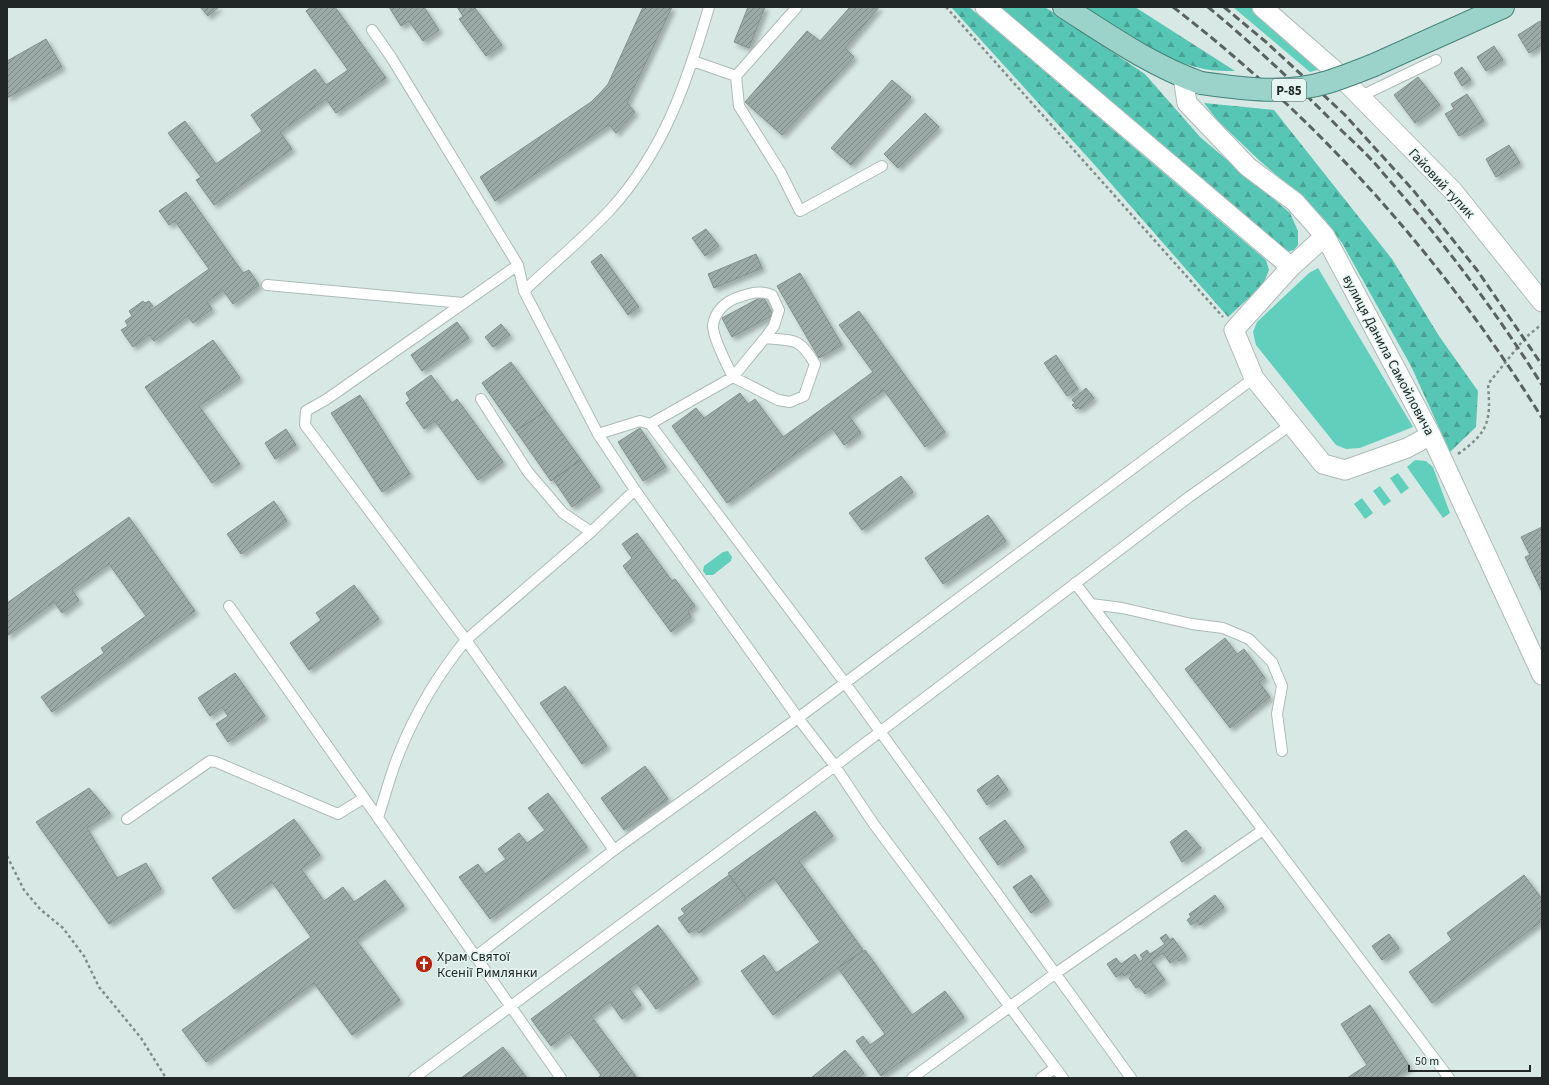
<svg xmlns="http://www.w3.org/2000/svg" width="1549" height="1085" viewBox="0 0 1549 1085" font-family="'Source Sans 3',sans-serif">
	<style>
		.grass { fill: #62cfbd }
		.forest { fill: url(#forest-firs) }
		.building { fill: url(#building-hatch); stroke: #82918e; filter: url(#shadow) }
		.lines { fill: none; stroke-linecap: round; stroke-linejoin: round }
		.lane-casing { stroke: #acbbb8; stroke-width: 12 }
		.street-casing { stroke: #acbbb8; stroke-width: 21 }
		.primary-casing { stroke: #458379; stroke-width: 24 }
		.path { stroke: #818c89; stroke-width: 2.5; stroke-dasharray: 3 3; stroke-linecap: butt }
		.lane { stroke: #fff; stroke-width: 10 }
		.street { stroke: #fff; stroke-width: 19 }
		.primary { stroke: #9bd2c9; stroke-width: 22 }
		.rail { stroke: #596260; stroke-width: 3; stroke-dasharray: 8 4; stroke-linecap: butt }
		.primary-bridge-casing { stroke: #458379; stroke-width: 24; stroke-linecap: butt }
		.primary-bridge { stroke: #9bd2c9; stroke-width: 22 }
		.labels { text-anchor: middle; stroke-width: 3; stroke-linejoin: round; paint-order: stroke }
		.shield { fill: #e5f5f2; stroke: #5c6563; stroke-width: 1 }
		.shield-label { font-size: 13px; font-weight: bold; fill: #212726 }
		.street-label { font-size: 14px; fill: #212726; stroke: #e5f5f2 }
		.poi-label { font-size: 14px; fill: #212726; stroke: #e5f5f2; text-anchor: start }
	</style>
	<defs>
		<pattern id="forest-firs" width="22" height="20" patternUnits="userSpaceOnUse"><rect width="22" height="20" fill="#57c6b4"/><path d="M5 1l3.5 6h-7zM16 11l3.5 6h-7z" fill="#48a192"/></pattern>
		<pattern id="building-hatch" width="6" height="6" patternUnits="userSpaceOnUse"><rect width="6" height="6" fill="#9baaa7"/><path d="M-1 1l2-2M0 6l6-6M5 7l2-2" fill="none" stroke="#7e8a88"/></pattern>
		<filter id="shadow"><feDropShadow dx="3.5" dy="3.5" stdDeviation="2" flood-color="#0004"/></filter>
	</defs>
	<rect width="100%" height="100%" fill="#d8e8e4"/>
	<!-- grass -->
	<path class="grass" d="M 1233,7 L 1251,7 L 1325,68 L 1310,72 Z
		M 1318,268 L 1413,427 L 1360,448 L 1346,449 L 1336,445 L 1256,345 L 1253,332 L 1257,322 L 1309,273 Z
		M 1415,460 L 1426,461 L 1433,467 L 1450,513 L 1443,518 L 1407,467 Z
		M 1398,473 L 1409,488 L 1401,494 L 1390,478 Z
		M 1380,486 L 1391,501 L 1384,506 L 1373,491 Z
		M 1362,498 L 1373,513 L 1365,519 L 1354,504 Z
		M 728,551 L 732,557 L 731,561 L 713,575 L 706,575 L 703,571 L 704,566 L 723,552 Z"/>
	<!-- forest -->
	<path class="forest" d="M 951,7 L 969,7 L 1266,260 L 1269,270 L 1263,285 L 1228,317 L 1092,162 Z
		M 998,7 L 1045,7 L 1145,74 L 1200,137 L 1290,213 L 1298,231 L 1298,245 L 1294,250 L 1287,252 Z
		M 1084,7 L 1135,7 L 1235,71 C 1225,71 1214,71 1204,69 C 1161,60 1121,30 1084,7 Z
		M 1204,103 L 1274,110 L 1392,259 L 1439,336 L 1478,391 L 1476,427 L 1450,452 L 1411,366 L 1342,243 L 1325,220 L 1302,197 L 1259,160 L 1218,121 Z"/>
	<!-- building -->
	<path class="building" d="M 200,7 L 219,7 L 208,16 Z
		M 311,7 L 335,7 L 386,78 L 336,113 L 326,99 L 280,132 L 292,149 L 214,205 L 196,180 L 201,177 L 168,133 L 185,121 L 216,164 L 262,131 L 251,115 L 315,69 L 326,85 L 348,70 L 306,11 Z
		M 389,7 L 424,7 L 439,30 L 423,41 L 409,21 L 401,26 Z
		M 457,7 L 474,7 L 475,8 L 463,16 Z
		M 643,7 L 672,7 L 627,103 L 635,112 L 616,133 L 609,125 L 495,201 L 480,177 L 591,102 L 601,92 L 608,84 Z
		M 748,7 L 765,7 L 749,48 L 734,42 Z
		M 850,7 L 879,7 L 845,48 L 854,57 L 782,135 L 745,102 L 807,31 L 820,41 Z
		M 475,8 L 502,45 L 486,56 L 459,19 Z
		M 1540,21 L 1542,24 L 1542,45 L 1529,53 L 1518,35 Z
		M 46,39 L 62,67 L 7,98 L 7,61 Z
		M 1494,46 L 1503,60 L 1486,71 L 1477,57 Z
		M 1462,67 L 1471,80 L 1462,86 L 1454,73 Z
		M 1418,77 L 1440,105 L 1415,123 L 1394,95 Z
		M 892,80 L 911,97 L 851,165 L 831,148 Z
		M 1467,94 L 1484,121 L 1459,136 L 1445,114 L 1454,109 L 1451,104 Z
		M 925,113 L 939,127 L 898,168 L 884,154 Z
		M 1509,145 L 1520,163 L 1496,177 L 1486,159 Z
		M 186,192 L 243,273 L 249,270 L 259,285 L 233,304 L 223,290 L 207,302 L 212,309 L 193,323 L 188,316 L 154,341 L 149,335 L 133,347 L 121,330 L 128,326 L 125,321 L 132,316 L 129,311 L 143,301 L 145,303 L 149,301 L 153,306 L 149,308 L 151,310 L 209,269 L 175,221 L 169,225 L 159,211 Z
		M 706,229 L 719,246 L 705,256 L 692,238 Z
		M 601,254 L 639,307 L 628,315 L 591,262 Z
		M 756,254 L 762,268 L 714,288 L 708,274 Z
		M 800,273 L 842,345 L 819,358 L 777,286 Z
		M 763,296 L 773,315 L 732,337 L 722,318 Z
		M 859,311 L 945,432 L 925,447 L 884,390 L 849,416 L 861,433 L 844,445 L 832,428 L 727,503 L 672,426 L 696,408 L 704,418 L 740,393 L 748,404 L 755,399 L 783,437 L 873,372 L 839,325 Z
		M 457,322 L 469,338 L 422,371 L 411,355 Z
		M 501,324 L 510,335 L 493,347 L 485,337 Z
		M 213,340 L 240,378 L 199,406 L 240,464 L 212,483 L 145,387 Z
		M 1056,355 L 1078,389 L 1067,396 L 1044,363 Z
		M 511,362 L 546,411 L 516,431 L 482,383 Z
		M 431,375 L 452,403 L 457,399 L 503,462 L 478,480 L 435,421 L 424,429 L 406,403 L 410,400 L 406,393 Z
		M 1086,388 L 1094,398 L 1080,409 L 1078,407 L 1076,409 L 1072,405 L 1075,403 L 1072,400 Z
		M 360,395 L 410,474 L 382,492 L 331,413 Z
		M 546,411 L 581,460 L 551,481 L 516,431 Z
		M 640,428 L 666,467 L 643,481 L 618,442 Z
		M 286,429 L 296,445 L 275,459 L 265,443 Z
		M 581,460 L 600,487 L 572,507 L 553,479 Z
		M 901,476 L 913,492 L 862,530 L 849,513 Z
		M 274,501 L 287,521 L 241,554 L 227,534 Z
		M 988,515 L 1006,541 L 943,584 L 925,558 Z
		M 129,517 L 195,611 L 52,712 L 41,697 L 104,653 L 101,648 L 146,616 L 109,564 L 72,590 L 79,600 L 62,613 L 54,602 L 7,636 L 7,603 Z
		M 1542,527 L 1542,592 L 1525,557 L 1530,555 L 1521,537 Z
		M 637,533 L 672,581 L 675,579 L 695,606 L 688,611 L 691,617 L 671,632 L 623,566 L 632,558 L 622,544 Z
		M 354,585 L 379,619 L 309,670 L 290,643 L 321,620 L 316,613 Z
		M 1225,638 L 1237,654 L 1244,649 L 1265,678 L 1259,682 L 1270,697 L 1230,728 L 1185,669 Z
		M 235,673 L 265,716 L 228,742 L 216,724 L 228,716 L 222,707 L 210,716 L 198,698 Z
		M 565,686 L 607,746 L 582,764 L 540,703 Z
		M 645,766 L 668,799 L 624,830 L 601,798 Z
		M 998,775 L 1008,790 L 987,805 L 977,790 Z
		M 89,788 L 110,813 L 87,828 L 117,878 L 146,863 L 161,889 L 109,924 L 36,822 Z
		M 548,793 L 587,847 L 490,919 L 459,877 L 478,864 L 485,874 L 506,859 L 498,849 L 519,833 L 527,843 L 545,830 L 528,808 Z
		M 815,811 L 833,836 L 799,861 L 863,950 L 773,1015 L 741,971 L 764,955 L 776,973 L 820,942 L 774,878 L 746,898 L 728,873 Z
		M 294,819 L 320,855 L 301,869 L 324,901 L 343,887 L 354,902 L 385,880 L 404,906 L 356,940 L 400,1000 L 352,1035 L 314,983 L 206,1062 L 182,1030 L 311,937 L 272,882 L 234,909 L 212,878 Z
		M 1005,820 L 1024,847 L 998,865 L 979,838 Z
		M 1186,830 L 1201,848 L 1182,862 L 1170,842 Z
		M 729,875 L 746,899 L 699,933 L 696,929 L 689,933 L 678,918 L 685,914 L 681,909 Z
		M 1031,875 L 1049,901 L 1031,913 L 1013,887 Z
		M 1524,875 L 1542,899 L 1542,921 L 1432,1003 L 1409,972 L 1452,940 L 1447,933 Z
		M 1215,895 L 1224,907 L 1200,925 L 1197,921 L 1191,925 L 1187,920 L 1191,917 L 1189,914 Z
		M 658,925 L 698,979 L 656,1009 L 637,983 L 629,988 L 641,1005 L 622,1019 L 610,1002 L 591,1016 L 637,1078 L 598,1078 L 601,1075 L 569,1032 L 551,1046 L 531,1019 Z
		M 1166,934 L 1170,940 L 1173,938 L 1186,956 L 1179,961 L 1177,958 L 1170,963 L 1163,953 L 1151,961 L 1165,980 L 1145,994 L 1139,986 L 1136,988 L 1129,978 L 1132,975 L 1130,972 L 1124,976 L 1123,973 L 1116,977 L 1107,964 L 1116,958 L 1121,964 L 1135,954 L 1140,962 L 1143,959 L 1140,955 L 1147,950 L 1150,954 L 1165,944 L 1160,938 Z
		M 1389,934 L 1399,948 L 1382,960 L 1372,946 Z
		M 865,950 L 912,1015 L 945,991 L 964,1017 L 881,1076 L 856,1041 L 863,1036 L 870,1045 L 885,1034 L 838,968 Z
		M 1370,1005 L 1410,1067 L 1394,1078 L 1347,1078 L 1367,1065 L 1341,1024 Z
		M 503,1047 L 527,1078 L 461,1078 Z
		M 845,1050 L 864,1073 L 858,1078 L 811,1078 Z"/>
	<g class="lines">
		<defs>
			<path id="lane" d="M 372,30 L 391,57 L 518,265 L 524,291 L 598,434 L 635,490 L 798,718 L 835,766 L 873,823 L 1063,1078
				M 693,61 L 736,76 L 797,7
				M 736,76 L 739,106 L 781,173 L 800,211 L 882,166
				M 1359,97 L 1436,60
				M 518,265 L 327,399 L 306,411 L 305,425 L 466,640 L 614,850
				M 267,285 L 463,303
				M 524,291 C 552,264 583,239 610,210 C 664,151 687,82 709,7
				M 481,399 L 528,472 L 563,513 L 591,532
				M 650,424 L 733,377 L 778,400 L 790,402 L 804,396 L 815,364 C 799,337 795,341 765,338 L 733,377 C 728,367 712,336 713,325 C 715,311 726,301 739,297 C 751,293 760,290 772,295 L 779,310 L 774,326 L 765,338
				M 598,434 L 640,421 L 650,424 L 845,683 L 1131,1078
				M 1075,583 L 1263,830
				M 1091,604 L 1122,608 L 1192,624 L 1223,628 L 1249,639 L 1272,662 L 1282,686 L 1277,714 L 1282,751
				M 229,606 L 561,1078
				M 378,818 C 385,796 391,772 400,751 C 416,712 439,673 466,640 L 591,532 L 635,490
				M 127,819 L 210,761 L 216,762 L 338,814 L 364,798
				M 475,957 L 614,850 L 798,718 L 1254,378
				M 414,1078 L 835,766 L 1189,497 L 1292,424
				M 912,1078 L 1056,973 L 1263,830 L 1449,1078
				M 1041,1078 L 1055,1068"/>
			<path id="street" d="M 985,7 L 1291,267 L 1325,236
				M 1262,7 L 1334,70 L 1453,191 L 1542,302
				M 1183,77 L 1187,103 L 1248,167 L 1295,202 L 1325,236 L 1431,435 L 1542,675
				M 1291,267 L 1234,330 L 1254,378 L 1323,464 L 1345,470 L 1407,448 L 1431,435"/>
			<path id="primary" d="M 1064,7 C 1108,35 1152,66 1201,83
				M 1374,65 L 1503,7"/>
		</defs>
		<!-- lane casing -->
		<use href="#lane" class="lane-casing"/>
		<!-- street casing -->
		<use href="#street" class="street-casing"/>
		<!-- primary casing -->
		<use href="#primary" class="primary-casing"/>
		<!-- path -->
		<path class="path" d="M 946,7 L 1223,317
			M 1458,454 C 1489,432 1491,421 1488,384 L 1525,338 L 1542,324
			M 7,856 L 24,890 L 40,909 L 63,928 L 84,956 L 99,987 L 141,1038 L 166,1078"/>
		<!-- lane -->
		<use href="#lane" class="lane"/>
		<!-- street -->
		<use href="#street" class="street"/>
		<!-- primary -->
		<use href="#primary" class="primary"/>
		<!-- rail -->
		<path class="rail" d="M 1173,7 C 1321,121 1444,260 1542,418
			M 1208,7 C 1255,46 1300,88 1343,132 C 1357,145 1371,158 1383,173 C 1442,240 1495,310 1542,385
			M 1224,7 L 1266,42 L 1344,114 L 1413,190 L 1477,270 L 1542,365"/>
		<defs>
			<path id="primary-bridge" d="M 1201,83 C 1244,89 1286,95 1328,82 C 1344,77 1359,71 1374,65"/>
		</defs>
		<!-- primary-bridge casing -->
		<use href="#primary-bridge" class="primary-bridge-casing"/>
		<!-- primary-bridge -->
		<use href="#primary-bridge" class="primary-bridge"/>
	</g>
	<!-- icons -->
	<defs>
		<symbol id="church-disc" viewBox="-11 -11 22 22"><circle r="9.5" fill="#b32613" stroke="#e5f5f2"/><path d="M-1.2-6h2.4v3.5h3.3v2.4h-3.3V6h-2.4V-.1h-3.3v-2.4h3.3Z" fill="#fff"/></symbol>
	</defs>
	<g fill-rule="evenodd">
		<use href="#church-disc" x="414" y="954" width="20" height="20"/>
	</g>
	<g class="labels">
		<!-- shield labels -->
		<rect class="shield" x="1272" y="79" width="34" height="22" rx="3"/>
		<g class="shield-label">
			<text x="1289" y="95">Р-85</text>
		</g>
		<!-- street labels -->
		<g class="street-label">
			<text transform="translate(1442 183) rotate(47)" y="5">Гайовий тупик</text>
			<text transform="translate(1389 355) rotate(62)" y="5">вулиця Данила Самойловича</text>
		</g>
		<!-- poi labels -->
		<g class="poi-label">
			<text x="437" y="961">Храм Святої<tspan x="437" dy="16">Ксенії Римлянки</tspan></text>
		</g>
	</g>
	<!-- border -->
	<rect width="1549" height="1085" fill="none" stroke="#212726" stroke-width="16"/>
	<!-- scale -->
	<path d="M1409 1065v6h121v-6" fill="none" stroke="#212726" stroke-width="2"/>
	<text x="1415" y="1065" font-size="12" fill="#212726" stroke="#e5f5f2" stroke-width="3" paint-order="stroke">50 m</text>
</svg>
